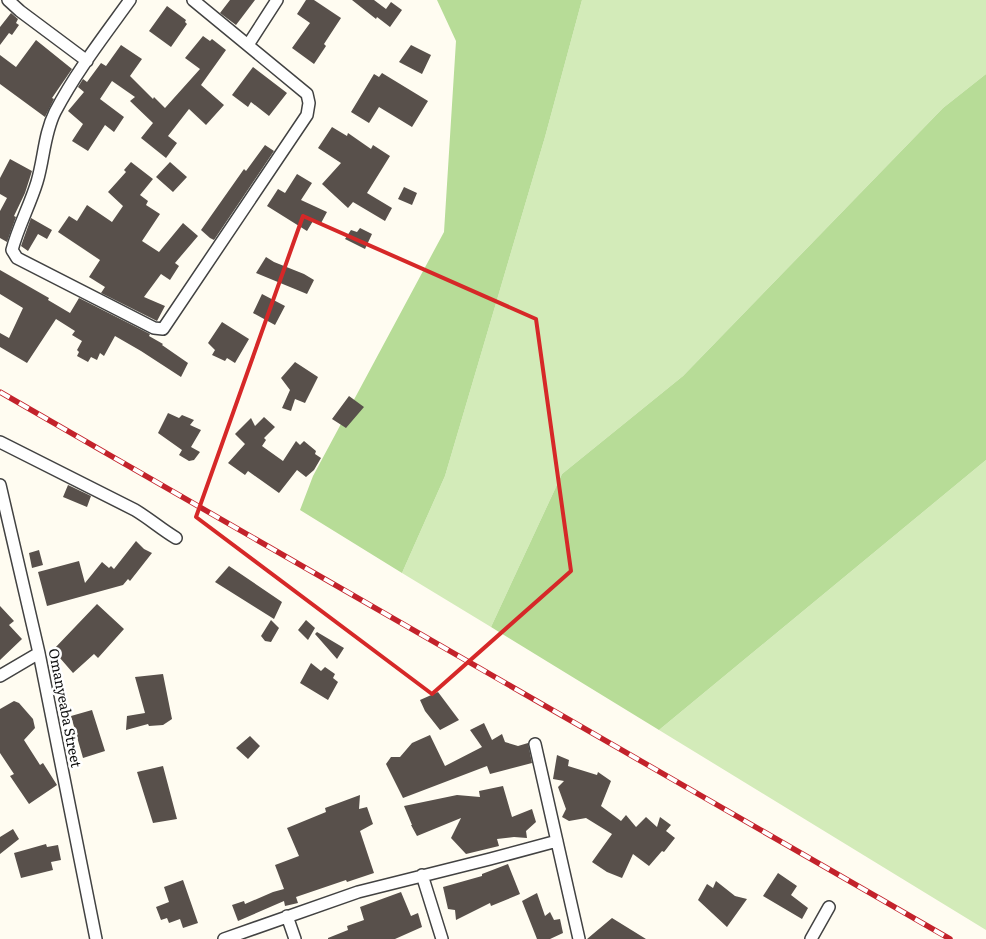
<svg xmlns="http://www.w3.org/2000/svg" width="986" height="939" viewBox="0 0 986 939" font-family="Literata,serif">
	<style>
		.green { fill: #d3ebb9 }
		.forest { fill: #b7dc97 }
		.building { fill: #58504b }
		.lines { fill: none; stroke-linecap: round; stroke-linejoin: round }
		.minor-casing { stroke: #424242; stroke-width: 14 }
		.minor { stroke: #fff; stroke-width: 11 }
		.rail-casing { stroke: #c3222b; stroke-width: 5.5 }
		.rail { stroke: #fff; stroke-width: 4; stroke-dasharray: 11; stroke-linecap: butt }
		.marked { fill: none; stroke: #d62828; stroke-width: 4; stroke-linejoin: round }
		.labels { text-anchor: middle; stroke-width: 5; stroke-linejoin: round; paint-order: stroke }
		.street-label { font-size: 14px; fill: #0f0f0f; stroke: #fff }
	</style>
	<rect width="100%" height="100%" fill="#fffcf1"/>
	<!-- green -->
	<path class="green" d="M 582,0 L 986,0 L 986,74 L 943,108 L 683,376 L 562,474 L 491,627 L 402,573 L 445,476 L 545,137 Z
		M 986,460 L 986,930 L 659,730 Z"/>
	<!-- forest -->
	<path class="forest" d="M 437,0 L 582,0 L 545,137 L 445,476 L 402,573 L 300,510 L 313,476 L 444,232 L 456,41 Z
		M 986,74 L 986,460 L 659,730 L 491,627 L 562,474 L 683,376 L 943,108 Z"/>
	<!-- building -->
	<path class="building" d="M 230,0 L 255,0 L 236,25 L 220,13 Z
		M 306,0 L 314,0 L 341,18 L 324,44 L 326,46 L 314,64 L 292,48 L 310,23 L 297,14 Z
		M 352,0 L 374,0 L 386,9 L 391,2 L 402,10 L 390,27 L 377,17 L 376,19 Z
		M 167,6 L 186,20 L 185,22 L 187,24 L 171,47 L 149,31 Z
		M 11,13 L 18,19 L 16,23 L 19,25 L 12,35 L 9,33 L 0,45 L 0,27 Z
		M 203,36 L 210,41 L 212,39 L 226,50 L 201,85 L 224,105 L 206,125 L 189,109 L 168,136 L 177,143 L 166,158 L 141,138 L 153,123 L 130,101 L 135,97 L 112,81 L 100,99 L 124,117 L 114,132 L 105,125 L 88,151 L 72,141 L 83,124 L 68,111 L 84,92 L 78,87 L 83,79 L 87,82 L 101,63 L 106,66 L 121,45 L 142,59 L 130,76 L 153,99 L 154,97 L 165,108 L 200,69 L 185,58 Z
		M 36,40 L 72,69 L 52,98 L 54,99 L 45,117 L 0,84 L 0,55 L 16,67 Z
		M 411,45 L 431,55 L 422,74 L 399,62 Z
		M 253,67 L 287,93 L 269,116 L 251,102 L 248,107 L 232,95 Z
		M 382,73 L 428,101 L 412,127 L 379,107 L 369,123 L 351,112 L 374,74 L 379,77 Z
		M 332,127 L 347,136 L 348,133 L 371,149 L 373,145 L 390,156 L 367,193 L 392,208 L 385,221 L 353,202 L 348,208 L 322,184 L 341,163 L 318,148 Z
		M 265,145 L 274,151 L 214,240 L 210,238 L 201,230 L 244,169 L 246,171 Z
		M 10,159 L 32,171 L 25,193 L 14,216 L 16,217 L 7,242 L 0,238 L 0,211 L 7,198 L 0,194 L 0,178 Z
		M 131,162 L 153,179 L 140,195 L 148,201 L 146,205 L 160,214 L 142,241 L 159,252 L 183,223 L 198,236 L 175,263 L 179,266 L 170,280 L 161,274 L 144,297 L 165,306 L 157,321 L 101,293 L 105,287 L 89,277 L 100,260 L 58,232 L 69,216 L 77,221 L 87,205 L 112,222 L 123,206 L 108,192 L 126,172 L 124,170 Z
		M 170,162 L 187,177 L 173,192 L 156,177 Z
		M 297,174 L 312,183 L 301,200 L 327,212 L 320,225 L 313,221 L 307,231 L 267,206 L 278,189 L 285,193 Z
		M 404,187 L 417,193 L 412,205 L 398,199 Z
		M 31,218 L 52,230 L 47,239 L 38,234 L 28,251 L 21,246 Z
		M 360,228 L 372,234 L 365,249 L 345,239 L 351,230 L 357,232 Z
		M 266,257 L 274,262 L 304,274 L 314,280 L 307,294 L 256,273 Z
		M 0,270 L 49,298 L 48,300 L 70,313 L 79,298 L 150,334 L 149,336 L 163,344 L 162,345 L 188,363 L 181,377 L 141,351 L 115,336 L 104,356 L 100,353 L 97,360 L 91,357 L 88,362 L 77,356 L 79,352 L 77,350 L 82,341 L 72,335 L 75,331 L 56,319 L 27,363 L 0,347 L 0,333 L 9,338 L 23,308 L 0,294 Z
		M 262,294 L 285,306 L 275,325 L 253,313 Z
		M 222,322 L 249,339 L 235,363 L 227,358 L 225,361 L 212,355 L 215,350 L 208,343 Z
		M 295,362 L 318,377 L 305,403 L 295,399 L 291,411 L 282,408 L 290,390 L 281,378 Z
		M 349,396 L 364,407 L 346,428 L 332,419 Z
		M 168,413 L 179,418 L 182,415 L 194,420 L 190,425 L 201,430 L 191,447 L 200,452 L 194,460 L 189,461 L 179,455 L 182,450 L 158,433 Z
		M 264,417 L 275,427 L 264,438 L 266,440 L 262,446 L 283,461 L 296,441 L 300,445 L 304,441 L 316,451 L 315,454 L 321,458 L 314,470 L 306,477 L 297,470 L 279,493 L 248,471 L 245,475 L 228,463 L 245,444 L 235,434 L 251,418 L 255,426 Z
		M 68,485 L 91,496 L 87,507 L 63,497 Z
		M 136,541 L 144,549 L 152,553 L 130,581 L 128,579 L 123,585 L 47,606 L 38,572 L 79,561 L 85,583 L 102,562 L 109,568 L 111,566 L 114,569 Z
		M 39,550 L 43,565 L 32,568 L 29,553 Z
		M 229,566 L 282,602 L 274,619 L 215,582 Z
		M 97,604 L 124,629 L 98,658 L 94,654 L 73,673 L 53,650 Z
		M 0,606 L 14,621 L 9,625 L 22,639 L 0,660 Z
		M 271,620 L 279,628 L 271,642 L 265,641 L 261,636 Z
		M 306,620 L 315,628 L 308,640 L 298,630 Z
		M 317,632 L 344,648 L 337,659 L 315,634 Z
		M 311,663 L 321,671 L 325,667 L 335,674 L 333,678 L 338,682 L 328,700 L 300,683 Z
		M 163,674 L 172,719 L 163,725 L 149,726 L 148,724 L 126,730 L 127,716 L 145,713 L 135,677 Z
		M 438,692 L 459,720 L 440,730 L 425,711 L 420,700 Z
		M 14,701 L 19,703 L 33,719 L 35,728 L 24,740 L 40,765 L 43,763 L 57,785 L 29,804 L 10,776 L 14,774 L 0,753 L 0,709 Z
		M 92,710 L 105,751 L 83,758 L 71,716 Z
		M 484,723 L 492,740 L 502,734 L 505,742 L 518,746 L 528,743 L 532,763 L 490,774 L 487,766 L 403,798 L 386,764 L 391,757 L 400,757 L 412,743 L 430,735 L 445,766 L 482,747 L 470,730 Z
		M 250,736 L 260,746 L 248,759 L 236,748 Z
		M 557,755 L 569,760 L 568,766 L 597,775 L 598,772 L 611,781 L 601,806 L 621,821 L 626,815 L 636,827 L 646,817 L 657,827 L 660,817 L 671,825 L 666,831 L 675,838 L 664,852 L 662,851 L 649,866 L 633,854 L 622,878 L 607,872 L 592,862 L 612,834 L 586,818 L 569,821 L 562,817 L 566,809 L 558,787 L 564,781 L 553,779 Z
		M 163,766 L 177,819 L 153,823 L 137,772 Z
		M 503,786 L 512,817 L 532,809 L 536,822 L 526,831 L 527,838 L 514,837 L 497,839 L 499,846 L 466,854 L 451,838 L 461,818 L 417,836 L 411,825 L 412,825 L 404,806 L 457,795 L 480,797 L 479,791 Z
		M 360,795 L 359,809 L 367,807 L 373,824 L 360,831 L 374,873 L 347,882 L 346,880 L 296,897 L 298,903 L 285,906 L 284,901 L 238,921 L 232,905 L 244,901 L 245,904 L 273,892 L 284,889 L 275,865 L 299,856 L 287,828 L 326,812 L 325,808 Z
		M 13,829 L 19,839 L 0,854 L 0,837 Z
		M 46,844 L 47,847 L 58,845 L 61,860 L 51,862 L 53,870 L 21,878 L 14,853 Z
		M 508,864 L 520,894 L 491,906 L 490,903 L 456,920 L 455,910 L 448,909 L 443,887 L 482,876 L 482,874 Z
		M 778,873 L 797,886 L 791,895 L 808,908 L 802,919 L 763,896 Z
		M 183,880 L 198,923 L 183,928 L 180,919 L 169,923 L 167,918 L 161,920 L 156,907 L 169,902 L 164,887 Z
		M 716,881 L 735,896 L 747,899 L 727,927 L 698,900 L 707,884 L 713,888 Z
		M 401,892 L 411,916 L 418,913 L 422,927 L 395,939 L 328,939 L 328,938 L 348,930 L 347,926 L 364,920 L 360,907 Z
		M 537,893 L 545,916 L 550,912 L 554,920 L 560,919 L 563,933 L 550,939 L 537,939 L 522,901 Z
		M 612,918 L 646,939 L 587,939 Z"/>
	<g class="lines">
		<defs>
			<path id="minor" d="M 8,0 L 20,11 L 87,61
				M 130,0 C 104,36 76,72 55,112 C 44,134 44,159 37,182 C 30,205 18,227 12,250 L 17,258 L 154,328 L 163,329 L 307,115 L 309,103 L 307,94 L 193,0
				M 248,45 L 277,0
				M 0,442 L 135,510 C 150,519 161,529 176,538
				M 0,485 L 39,653 L 96,939
				M 0,676 L 39,653
				M 535,744 L 579,939
				M 422,875 L 442,939
				M 287,916 L 295,939
				M 224,939 L 358,892 L 490,859 L 557,841
				M 811,939 L 829,907"/>
		</defs>
		<!-- minor casing -->
		<use href="#minor" class="minor-casing"/>
		<!-- minor -->
		<use href="#minor" class="minor"/>
		<defs>
			<path id="rail" d="M 0,392 L 950,939"/>
		</defs>
		<!-- rail casing -->
		<use href="#rail" class="rail-casing"/>
		<!-- rail -->
		<use href="#rail" class="rail"/>
	</g>
	<!-- marked area -->
	<path class="marked" d="M 303,216 L 536,319 L 571,571 L 432,694 L 196,517 Z"/>
	<g class="labels">
		<!-- street labels -->
		<g class="street-label">
			<text transform="translate(65 708) rotate(79)" y="5">Omanyeaba Street</text>
		</g>
	</g>
</svg>
